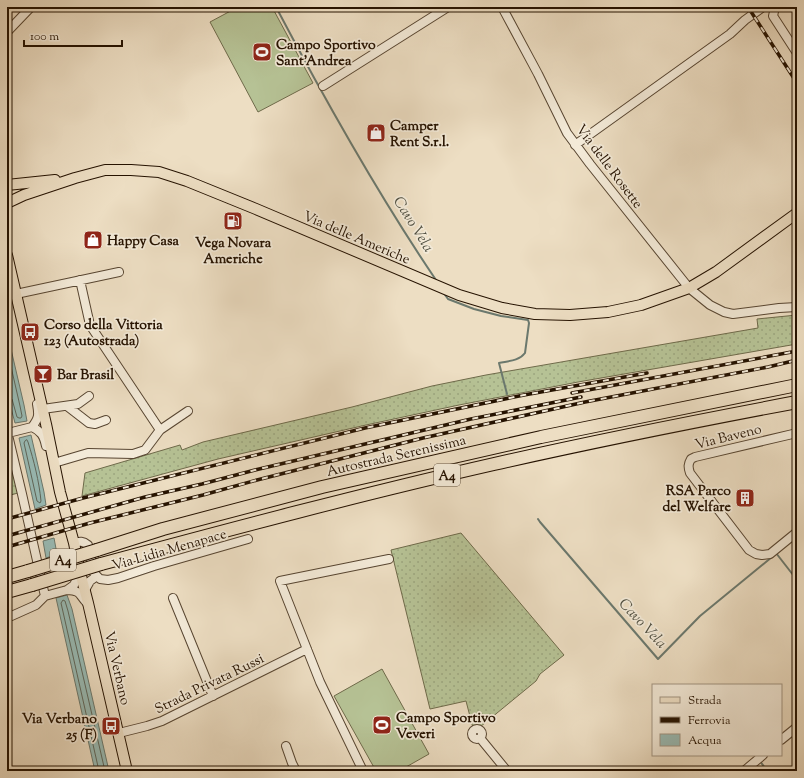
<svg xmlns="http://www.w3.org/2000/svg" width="804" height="778" viewBox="0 0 804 778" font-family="'Sorts Mill Goudy',serif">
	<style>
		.grass { fill: url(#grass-dots); stroke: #6e6a4a }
		.garden { fill: #b6c295; stroke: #6e6a4a }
		.water { fill: #99bcb6; stroke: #6b786d }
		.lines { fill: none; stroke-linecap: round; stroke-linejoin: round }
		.shore { stroke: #5f675b; stroke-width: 1 }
		.stream { stroke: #6b786d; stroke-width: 2 }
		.minor-casing { stroke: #574531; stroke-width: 10 }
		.major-casing { stroke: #251200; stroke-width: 12 }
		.highway-casing { stroke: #251200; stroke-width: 14 }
		.minor { stroke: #f3ead8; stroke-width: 8 }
		.major { stroke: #eddec3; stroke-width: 10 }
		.highway { stroke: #eddec3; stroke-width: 12 }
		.rail-casing { stroke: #251200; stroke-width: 3.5 }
		.rail { stroke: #f3ead8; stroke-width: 2; stroke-dasharray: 6; stroke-linecap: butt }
		.highway-bridge-casing { stroke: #251200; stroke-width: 14; stroke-linecap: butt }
		.highway-bridge { stroke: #eddec3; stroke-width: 12 }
		.labels { text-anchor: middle; stroke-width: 3.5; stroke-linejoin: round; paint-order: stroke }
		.shield { fill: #f3ead8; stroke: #635341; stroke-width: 1 }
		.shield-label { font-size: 13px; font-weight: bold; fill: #251200 }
		.poi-label { font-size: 14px; font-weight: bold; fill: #251200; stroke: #f3ead8; text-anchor: start }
		.street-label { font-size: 14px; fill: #251200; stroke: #f3ead8 }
		.water-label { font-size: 15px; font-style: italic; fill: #4e4e40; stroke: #f3ead8 }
	</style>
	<defs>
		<pattern id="grass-dots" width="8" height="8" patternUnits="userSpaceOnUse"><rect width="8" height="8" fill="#b6c295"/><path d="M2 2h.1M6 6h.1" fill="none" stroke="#9ca67f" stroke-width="1.8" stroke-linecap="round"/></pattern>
	</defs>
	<rect width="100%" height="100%" fill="#eddec3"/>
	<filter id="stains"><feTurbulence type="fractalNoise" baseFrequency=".005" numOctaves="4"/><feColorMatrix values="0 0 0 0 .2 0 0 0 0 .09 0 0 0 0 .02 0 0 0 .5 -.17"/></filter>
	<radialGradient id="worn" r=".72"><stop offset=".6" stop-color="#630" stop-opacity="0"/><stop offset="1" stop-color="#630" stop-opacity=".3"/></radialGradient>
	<!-- grass -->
	<path class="grass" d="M 797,315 L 797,344 L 578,382 L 459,405 L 366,425 L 218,459 L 82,496 L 85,473 L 180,445 L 182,450 L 203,442 L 352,407 L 432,386 L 486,375 L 758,328 L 757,319 Z
		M 7,447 L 18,493 L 7,496 Z
		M 461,533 L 564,655 L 540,674 L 536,681 L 480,727 L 473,728 L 466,701 L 430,709 L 391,550 Z"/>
	<!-- garden -->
	<path class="garden" d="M 238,7 L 272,7 L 313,83 L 258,112 L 210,22 Z
		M 382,669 L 429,754 L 399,771 L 376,771 L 334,696 Z"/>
	<!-- water -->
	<path class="water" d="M 7,332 L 24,405 L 27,421 L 15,423 L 7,393 Z
		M 31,435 L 44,492 L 46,505 L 35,509 L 19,438 Z
		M 54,538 L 57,554 L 46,558 L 43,541 Z
		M 67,595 L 72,609 L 109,771 L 95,771 L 56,598 Z"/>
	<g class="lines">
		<!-- shore -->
		<path class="shore" d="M 7,349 L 20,406 L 22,416 L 21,418 L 19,418 L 17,417 L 12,399 L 10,397 L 7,397
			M 27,440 L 28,442 C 34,461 39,481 41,501 L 40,503 L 37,501 L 24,443 L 25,441 Z
			M 99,771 L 61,603 L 63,600 L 65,601 L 68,611 L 105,771"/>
		<!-- stream -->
		<path class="stream" d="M 276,7 C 325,100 377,193 436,280
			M 443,292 L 448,299 L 474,309 L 501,316 L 528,320 L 529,323 L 525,353 C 519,361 508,361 499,363 L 507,394
			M 538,519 L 540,522 L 658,659 L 700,616 L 772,557
			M 776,553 L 797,580
			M 793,726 L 797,722
			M 760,761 L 767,771"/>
		<defs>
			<path id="minor" d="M 502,7 L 538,74 L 567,133 L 590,164 L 689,288 L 710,305 L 724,312 L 733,314 L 779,308 L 797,307
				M 775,7 L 773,16 L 797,53
				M 7,32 L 31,7
				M 323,86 L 448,7
				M 575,145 L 730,34 L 745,20 L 763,7
				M 80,280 L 90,325 L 160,430
				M 16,294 L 119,272
				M 37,404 C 39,415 39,418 32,427 C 41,431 44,436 46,446
				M 67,406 L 89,423 L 95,424 L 106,420
				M 43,409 L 78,404 L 89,396
				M 7,431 L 22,494 L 45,596
				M 8,433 L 32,427
				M 797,433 L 695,457 L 691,459 C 688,464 688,467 690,473 L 749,550 L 756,554 L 762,555 L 770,554 L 797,532
				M 54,463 L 88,453 L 133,454 L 145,450 L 160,430 L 188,411
				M 74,543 C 80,541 83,541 88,545 L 94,573 L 100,579 L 108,580 L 118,578 L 154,566 L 248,539
				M 80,572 L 74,585 L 67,590 C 81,591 78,593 86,602
				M 85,590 L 90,581 L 97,576
				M 173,598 L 213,696
				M 7,618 L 36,605 L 45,596 L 67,590
				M472 734a5 5 0 1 1 10 0a5 5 0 1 1-10 0Z
				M 119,733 L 147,726 L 162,721 L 307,649
				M 480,738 L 507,771
				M 781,740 L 797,727
				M 286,746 L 292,763 L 296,771
				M 363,771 L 320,682 L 280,581 L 389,559
				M 744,771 L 763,755"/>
			<path id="major" d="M 7,185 L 55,180
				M 7,203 L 24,195 L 75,178 L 105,170 L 131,170 L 159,172 L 187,181 L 256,209 L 459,295 L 502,308 L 535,314 L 570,315 L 608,312 L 641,305 L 689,288 L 716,272 L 797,213
				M 7,255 L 46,424 L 60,492 L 74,543 L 80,572 L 88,603 L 127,771"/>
			<path id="highway" d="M 97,550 L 163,529 L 322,487 L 541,437 L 797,385
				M 101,564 C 231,529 362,494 494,464 C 595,441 696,421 797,402
				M 7,577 L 28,571
				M 7,592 L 32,585"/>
		</defs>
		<!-- minor casing -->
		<use href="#minor" class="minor-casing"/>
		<!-- major casing -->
		<use href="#major" class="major-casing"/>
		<!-- highway casing -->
		<use href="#highway" class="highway-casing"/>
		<!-- minor -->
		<use href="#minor" class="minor"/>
		<!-- major -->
		<use href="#major" class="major"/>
		<!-- highway -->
		<use href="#highway" class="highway"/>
		<defs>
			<path id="rail" d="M 748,7 L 797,83
				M 572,393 L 797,351
				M 7,519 L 83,498 L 365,428 L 524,395 L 647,373
				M 7,536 L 145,497 L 202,484 L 255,470 L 471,419 L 581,397
				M 7,547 L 90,523 L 203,495 L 257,480 L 423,438 L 585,402 L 768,367 L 797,360"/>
		</defs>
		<!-- rail casing -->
		<use href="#rail" class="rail-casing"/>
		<!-- rail -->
		<use href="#rail" class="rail"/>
		<defs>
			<path id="highway-bridge" d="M 28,571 L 97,550
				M 32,585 L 101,564"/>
		</defs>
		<!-- highway-bridge casing -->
		<use href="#highway-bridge" class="highway-bridge-casing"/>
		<!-- highway-bridge -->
		<use href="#highway-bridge" class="highway-bridge"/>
	</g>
	<!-- icons -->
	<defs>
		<symbol id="stadium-square" viewBox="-11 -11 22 22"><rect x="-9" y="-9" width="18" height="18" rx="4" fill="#8f2418" stroke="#f3ead8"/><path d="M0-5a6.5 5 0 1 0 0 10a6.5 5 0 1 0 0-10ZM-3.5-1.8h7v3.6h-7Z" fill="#fff"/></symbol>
		<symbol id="shop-square" viewBox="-11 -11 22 22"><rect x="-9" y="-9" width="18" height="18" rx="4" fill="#8f2418" stroke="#f3ead8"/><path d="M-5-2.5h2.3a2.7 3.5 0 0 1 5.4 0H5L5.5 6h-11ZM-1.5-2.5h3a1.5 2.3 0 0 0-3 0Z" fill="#fff"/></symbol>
		<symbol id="fuel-square" viewBox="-11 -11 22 22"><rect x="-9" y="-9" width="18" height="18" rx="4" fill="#8f2418" stroke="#f3ead8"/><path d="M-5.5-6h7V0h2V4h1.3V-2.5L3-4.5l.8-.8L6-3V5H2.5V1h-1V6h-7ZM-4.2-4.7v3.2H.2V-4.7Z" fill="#fff"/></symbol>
		<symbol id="bus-square" viewBox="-11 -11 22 22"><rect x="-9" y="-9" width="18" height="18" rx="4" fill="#8f2418" stroke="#f3ead8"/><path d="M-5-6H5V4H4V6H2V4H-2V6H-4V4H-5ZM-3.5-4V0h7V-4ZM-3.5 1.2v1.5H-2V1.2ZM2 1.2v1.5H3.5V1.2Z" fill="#fff"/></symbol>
		<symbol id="bar-square" viewBox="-11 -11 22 22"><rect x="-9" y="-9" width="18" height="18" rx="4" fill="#8f2418" stroke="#f3ead8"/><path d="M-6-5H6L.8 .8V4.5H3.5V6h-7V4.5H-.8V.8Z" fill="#fff"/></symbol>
		<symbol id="building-square" viewBox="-11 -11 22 22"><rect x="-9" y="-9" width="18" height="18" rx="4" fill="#8f2418" stroke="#f3ead8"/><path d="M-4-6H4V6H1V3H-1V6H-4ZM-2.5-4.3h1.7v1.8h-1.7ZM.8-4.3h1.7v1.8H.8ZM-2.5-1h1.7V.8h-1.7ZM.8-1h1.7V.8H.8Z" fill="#fff"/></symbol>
	</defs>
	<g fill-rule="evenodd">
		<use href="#stadium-square" x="251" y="41" width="22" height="22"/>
		<use href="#shop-square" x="365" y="122" width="22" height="22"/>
		<use href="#fuel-square" x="222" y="210" width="22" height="22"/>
		<use href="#shop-square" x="82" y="229" width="22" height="22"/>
		<use href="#bus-square" x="19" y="321" width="22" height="22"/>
		<use href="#bar-square" x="32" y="363" width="22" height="22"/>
		<use href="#building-square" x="734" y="487" width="22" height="22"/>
		<use href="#stadium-square" x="371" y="714" width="22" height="22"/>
		<use href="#bus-square" x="100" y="715" width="22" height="22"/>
	</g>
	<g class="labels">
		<!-- shield labels -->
		<g class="shield">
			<rect x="434" y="464" width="26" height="22" rx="3"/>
			<rect x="50" y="549" width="26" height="22" rx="3"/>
		</g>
		<g class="shield-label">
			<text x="447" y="480">A4</text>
			<text x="63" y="565">A4</text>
		</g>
		<!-- poi labels -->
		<g class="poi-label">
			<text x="276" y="49">Campo Sportivo<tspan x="276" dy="16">Sant'Andrea</tspan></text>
			<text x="390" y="130">Camper<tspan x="390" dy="16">Rent S.r.l.</tspan></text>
			<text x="107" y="245">Happy Casa</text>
			<text x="233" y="247" text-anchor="middle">Vega Novara<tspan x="233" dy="16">Americhe</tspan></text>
			<text x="44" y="329">Corso della Vittoria<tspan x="44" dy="16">123 (Autostrada)</tspan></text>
			<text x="57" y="379">Bar Brasil</text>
			<text x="731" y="495" text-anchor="end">RSA Parco<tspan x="731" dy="16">del Welfare</tspan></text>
			<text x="396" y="722">Campo Sportivo<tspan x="396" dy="16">Veveri</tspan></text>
			<text x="97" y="723" text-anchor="end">Via Verbano<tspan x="97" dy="16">25 (F)</tspan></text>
		</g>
		<!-- street labels -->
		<g class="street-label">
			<text transform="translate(610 166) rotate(53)" y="5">Via delle Rosette</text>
			<text transform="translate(357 237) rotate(23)" y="5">Via delle Americhe</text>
			<text transform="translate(728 436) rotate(-14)" y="5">Via Baveno</text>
			<text transform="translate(396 455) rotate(-13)" y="5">Autostrada Serenissima</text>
			<text transform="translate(169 549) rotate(-16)" y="5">Via Lidia Menapace</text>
			<text transform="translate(118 668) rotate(77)" y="5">Via Verbano</text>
			<text transform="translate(209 683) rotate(-26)" y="5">Strada Privata Russi</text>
		</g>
		<!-- water labels -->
		<g class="water-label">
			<text transform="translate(414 224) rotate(58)" y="5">Cavo Vela</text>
			<text transform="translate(643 623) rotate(47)" y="5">Cavo Vela</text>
		</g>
	</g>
	<!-- margin -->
	<rect width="804" height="778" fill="none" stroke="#eddec3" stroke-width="24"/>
	<rect x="8" y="8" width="788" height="762" fill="none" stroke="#251200" stroke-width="2"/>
	<rect x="12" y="12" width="780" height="754" fill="none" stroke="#251200"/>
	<!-- legend -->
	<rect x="652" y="684" width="130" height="72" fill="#f3ead8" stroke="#a19482"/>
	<rect x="660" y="697" width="20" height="6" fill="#eddec3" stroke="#a19482"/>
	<text x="688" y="704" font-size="12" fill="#251200">Strada</text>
	<rect x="660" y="717" width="20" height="6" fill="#251200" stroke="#a19482"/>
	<text x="688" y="724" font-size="12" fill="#251200">Ferrovia</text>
	<rect x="660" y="734" width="20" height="12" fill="#99bcb6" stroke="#a19482"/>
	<text x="688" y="744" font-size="12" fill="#251200">Acqua</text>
	<!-- scale -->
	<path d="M24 40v6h98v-6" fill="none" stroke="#251200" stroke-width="2"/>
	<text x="30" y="40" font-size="12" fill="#251200" stroke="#f3ead8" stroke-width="3" paint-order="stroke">100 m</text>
	<rect width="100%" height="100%" filter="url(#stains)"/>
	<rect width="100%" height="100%" fill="url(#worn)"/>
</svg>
